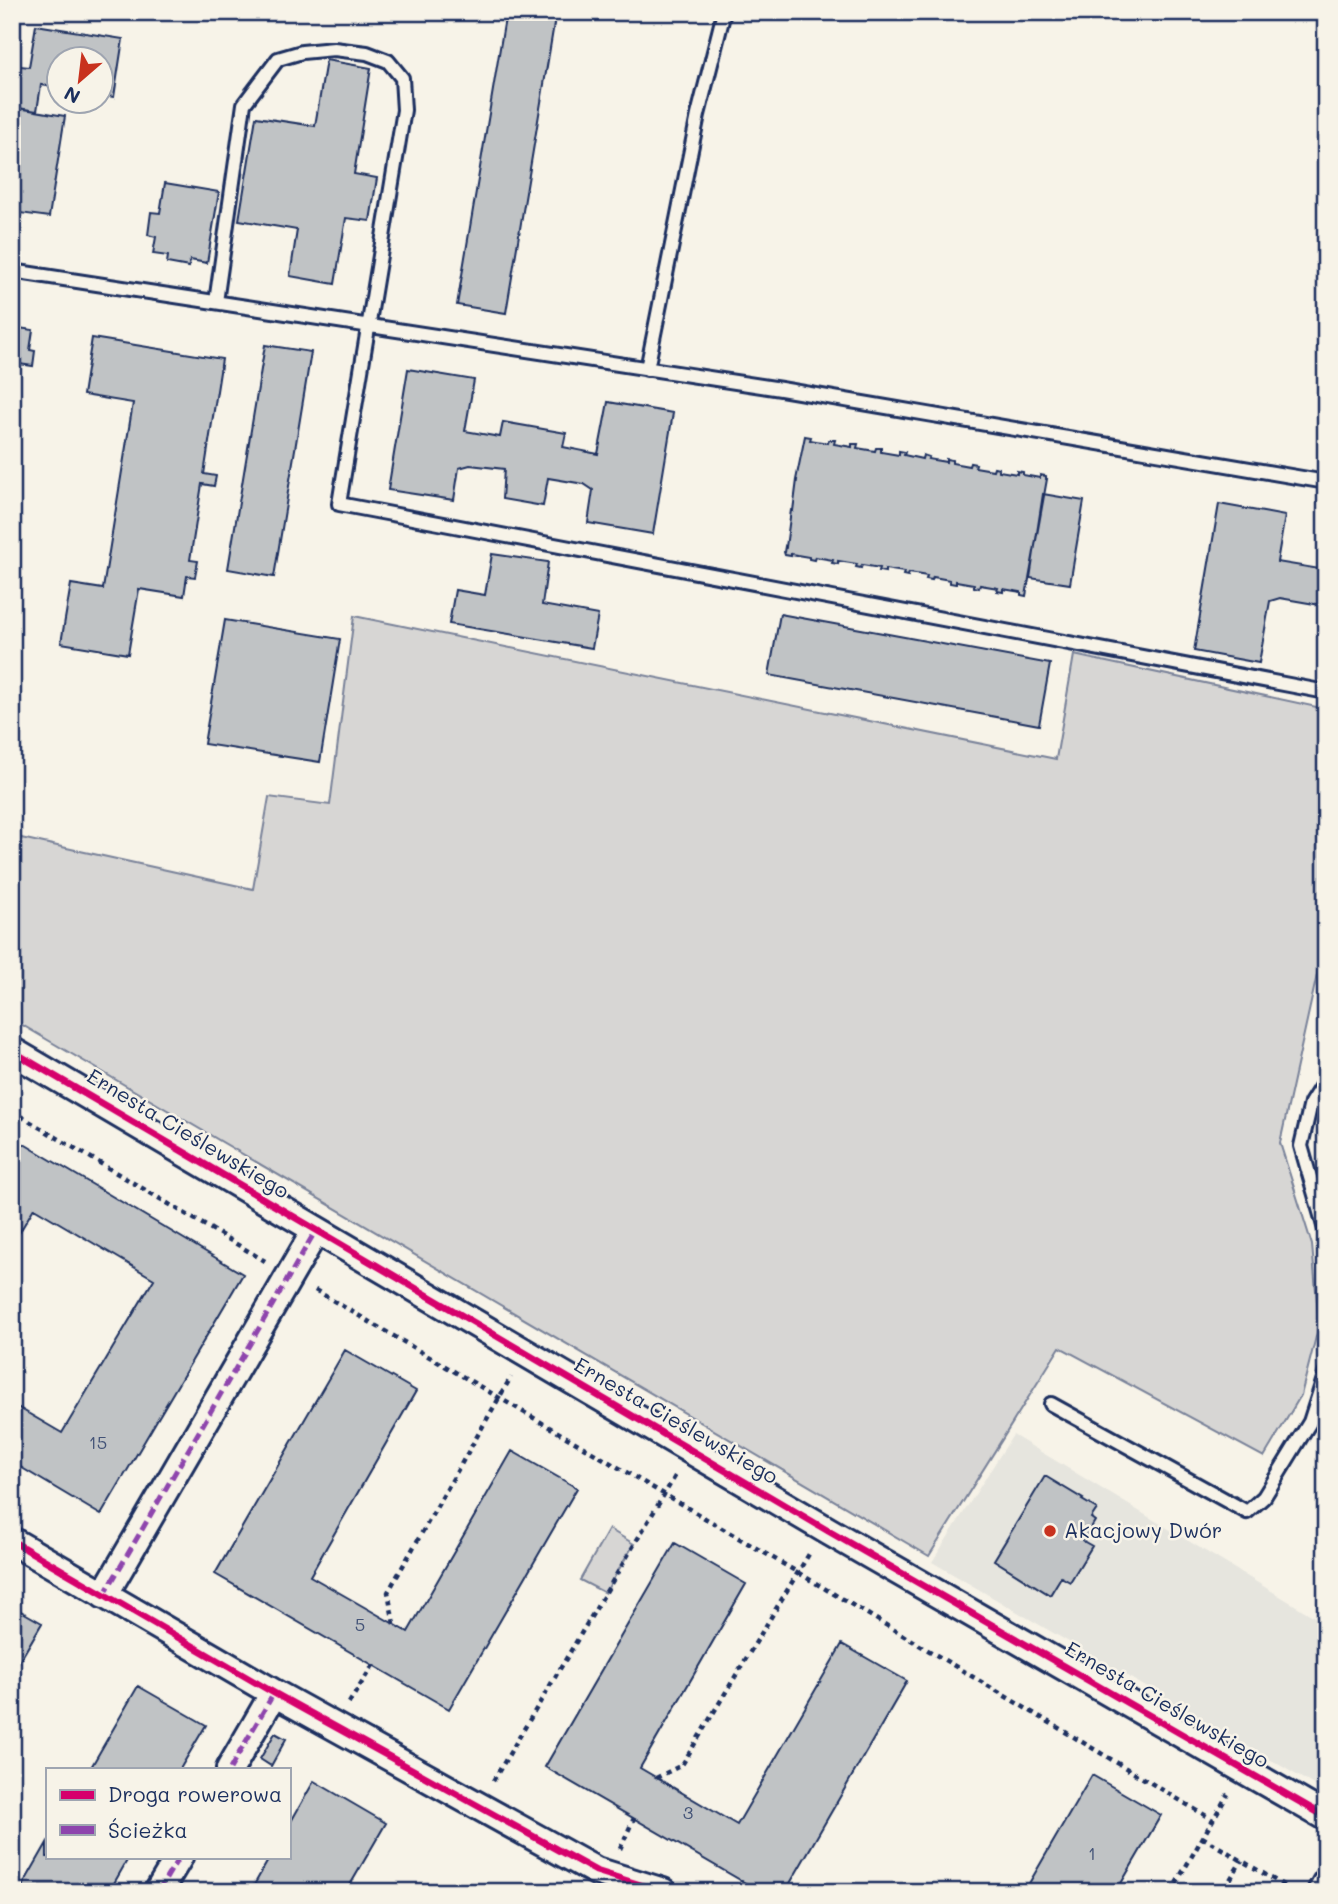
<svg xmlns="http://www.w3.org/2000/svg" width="1338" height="1904" viewBox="0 0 1338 1904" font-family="Mali,sans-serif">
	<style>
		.built { fill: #e6e5de }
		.green { fill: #d7d6d4; stroke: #798299; stroke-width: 2 }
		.building { fill: #c0c3c5; stroke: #1b2f5e; stroke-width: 2 }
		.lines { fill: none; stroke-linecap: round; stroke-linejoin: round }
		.lane-casing { stroke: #1b2f5e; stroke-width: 18 }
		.street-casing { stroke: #1b2f5e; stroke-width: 32 }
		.path { stroke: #1b2f5e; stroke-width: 4.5; stroke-dasharray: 5 5; stroke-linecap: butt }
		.lane { stroke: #f7f3e8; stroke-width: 12 }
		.street { stroke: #f7f3e8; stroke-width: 26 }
		.quiet { stroke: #8e44ad; stroke-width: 5; stroke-dasharray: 10 5; stroke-linecap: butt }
		.cycleway-casing { stroke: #f7f3e8; stroke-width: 11 }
		.cycleway { stroke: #d6006c; stroke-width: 7 }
		.poi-dot { fill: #c8321e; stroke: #f7f3e8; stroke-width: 2.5 }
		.labels { text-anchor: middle; stroke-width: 5; stroke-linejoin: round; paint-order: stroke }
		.number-label { font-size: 18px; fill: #445478 }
		.street-label { font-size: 21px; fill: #1b2f5e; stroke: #f7f3e8 }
		.poi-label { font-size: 21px; fill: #1b2f5e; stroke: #f7f3e8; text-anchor: start }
	</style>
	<rect width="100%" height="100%" fill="#f7f3e8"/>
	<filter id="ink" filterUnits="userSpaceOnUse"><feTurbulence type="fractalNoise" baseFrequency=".0143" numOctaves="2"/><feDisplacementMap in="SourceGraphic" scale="14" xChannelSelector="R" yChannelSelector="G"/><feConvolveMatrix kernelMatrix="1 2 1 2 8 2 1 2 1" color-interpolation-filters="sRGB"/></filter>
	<g filter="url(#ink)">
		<!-- built -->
		<path class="built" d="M 1013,1435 L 1326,1624 L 1326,1787 L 1319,1788 L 932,1562 Z"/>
		<!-- green -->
		<path class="green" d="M 354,616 L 1056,759 L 1074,655 L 1326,709 L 1326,934 L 1280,1143 L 1312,1245 L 1319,1325 L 1301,1395 L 1264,1457 L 1060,1347 L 929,1556 L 12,1019 L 12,836 L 253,889 L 269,797 L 330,805 Z
			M 609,1529 L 634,1544 L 605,1593 L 580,1580 Z"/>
		<!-- building -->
		<path class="building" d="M 506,12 L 556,12 L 506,313 L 457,305 Z
			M 36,25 L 123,39 L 114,97 L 102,95 L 102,60 L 60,60 L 60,88 L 41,85 L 37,111 L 12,107 L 12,65 L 29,67 Z
			M 326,60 L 371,68 L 354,174 L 377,178 L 370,221 L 346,218 L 335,284 L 290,276 L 297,230 L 239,220 L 256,117 L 315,126 Z
			M 12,107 L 65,116 L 49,217 L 12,212 Z
			M 165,183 L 219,192 L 207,263 L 190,260 L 189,267 L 167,263 L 168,256 L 153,254 L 156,237 L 148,235 L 151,212 L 160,213 Z
			M 12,327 L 33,330 L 30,350 L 35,351 L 33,366 L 12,363 Z
			M 92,338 L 222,359 L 204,474 L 216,476 L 214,486 L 202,484 L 190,560 L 198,561 L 195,577 L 187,576 L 184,596 L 139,589 L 128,654 L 61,643 L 71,584 L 103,589 L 133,403 L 83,395 Z
			M 265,345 L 311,352 L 274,577 L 228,569 Z
			M 408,369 L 474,380 L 465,431 L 500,437 L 503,422 L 566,433 L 563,447 L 598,454 L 608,402 L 673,413 L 653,534 L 588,523 L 593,490 L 584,484 L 548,478 L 543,506 L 502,499 L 504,469 L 470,465 L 459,468 L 454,500 L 388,490 Z
			M 805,436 L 811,437 L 810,440 L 828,443 L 829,440 L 835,440 L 834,444 L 852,447 L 852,444 L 858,444 L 857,448 L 875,451 L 876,448 L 881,448 L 881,452 L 899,455 L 899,451 L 905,452 L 904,455 L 922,459 L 923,455 L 929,457 L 928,459 L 946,462 L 946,459 L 952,460 L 952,463 L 969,466 L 970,463 L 976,464 L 975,467 L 993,470 L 994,467 L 999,468 L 999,471 L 1017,474 L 1017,471 L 1023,472 L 1023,475 L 1040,478 L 1040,475 L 1046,476 L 1046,479 L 1047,479 L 1026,596 L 1021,595 L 1021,592 L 1003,589 L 1003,592 L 997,591 L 998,588 L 980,585 L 979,588 L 974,587 L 974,584 L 956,581 L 956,584 L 950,583 L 950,580 L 933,577 L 932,580 L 926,579 L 927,576 L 909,573 L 908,576 L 903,575 L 904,572 L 885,569 L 885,572 L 879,571 L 880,568 L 862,565 L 861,568 L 856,567 L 857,564 L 838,561 L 838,564 L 832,563 L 833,560 L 815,557 L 814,560 L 809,559 L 809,557 L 791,554 L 791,556 L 785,555 L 784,552 L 785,546 L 786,547 L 791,510 L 793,511 L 797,480 L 796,480 Z
			M 1043,494 L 1084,501 L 1070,584 L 1030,578 Z
			M 1219,504 L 1285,516 L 1277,562 L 1326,570 L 1326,606 L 1280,598 L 1270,601 L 1259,663 L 1194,651 Z
			M 492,554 L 548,562 L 542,605 L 598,615 L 592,648 L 449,624 L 455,590 L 485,595 Z
			M 780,614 L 1050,664 L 1039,725 L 769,675 Z
			M 225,620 L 340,639 L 320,762 L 204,744 Z
			M 14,1138 L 243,1274 L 101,1515 L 12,1462 L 12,1404 L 62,1433 L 154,1279 L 34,1208 L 12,1245 Z
			M 345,1350 L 416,1391 L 310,1576 L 408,1632 L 512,1451 L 577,1488 L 449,1709 L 215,1574 Z
			M 1045,1476 L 1083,1499 L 1082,1500 L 1097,1509 L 1091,1518 L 1095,1521 L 1083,1541 L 1092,1546 L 1070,1582 L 1061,1577 L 1050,1595 L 994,1560 Z
			M 675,1543 L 746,1584 L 640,1768 L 737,1825 L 842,1644 L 907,1681 L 785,1892 L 761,1892 L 545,1767 Z
			M 12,1606 L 42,1623 L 12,1674 Z
			M 138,1686 L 206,1725 L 180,1769 L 90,1769 Z
			M 275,1733 L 286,1739 L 271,1766 L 260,1759 Z
			M 1092,1775 L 1161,1815 L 1116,1892 L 1024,1892 Z
			M 314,1781 L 386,1823 L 346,1892 L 250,1892 L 270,1857 L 289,1857 L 289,1825 Z
			M 47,1843 L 47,1857 L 129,1857 L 109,1892 L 19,1892 Z"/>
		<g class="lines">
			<defs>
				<path id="lane" d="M 12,271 L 781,389 L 1326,482
					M 216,302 L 244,104 L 278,59 L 302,52 L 334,49 L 367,53 L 388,61 L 402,78 L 404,110 L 339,504 L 1326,692
					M 647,369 L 698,115 L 724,12
					M 1326,1079 L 1311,1103 L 1301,1146 L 1326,1233
					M 1051,1404 L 1247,1512 L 1264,1497 L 1310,1422 L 1326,1372"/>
				<path id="street" d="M 12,1051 L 830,1532 L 1326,1817
					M 12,1541 L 274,1693 L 596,1871 L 663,1892
					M 104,1595 L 316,1230
					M 230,1769 L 274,1693
					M 158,1892 L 179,1857
					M 1321,1892 L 1326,1883"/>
			</defs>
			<!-- lane casing -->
			<use href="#lane" class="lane-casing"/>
			<!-- street casing -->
			<use href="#street" class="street-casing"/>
			<!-- path -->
			<path class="path" d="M 12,1111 L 265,1261
				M 315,1290 L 797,1572 L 1213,1820
				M 394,1624 L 388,1592 L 511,1377
				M 349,1703 L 373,1665
				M 656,1778 L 682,1765 L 809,1554
				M 493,1781 L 677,1473
				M 1202,1837 L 1293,1891
				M 620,1849 L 634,1818
				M 1225,1888 L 1242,1860
				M 1171,1892 L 1228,1794"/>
			<!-- lane -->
			<use href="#lane" class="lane"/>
			<!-- street -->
			<use href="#street" class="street"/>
			<!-- quiet -->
			<path class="quiet" d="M 104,1595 L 316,1230
				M 230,1769 L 274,1693
				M 158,1892 L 179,1857"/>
			<defs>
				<path id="cycleway" d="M 12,1051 L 830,1532 L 1326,1817
					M 12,1541 L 274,1693 L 596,1871 L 663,1892"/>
			</defs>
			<!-- cycleway casing -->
			<use href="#cycleway" class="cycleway-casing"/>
			<!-- cycleway -->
			<use href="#cycleway" class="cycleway"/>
		</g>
	</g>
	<!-- markers -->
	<circle class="poi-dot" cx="1050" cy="1531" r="7"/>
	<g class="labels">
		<!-- number labels -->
		<g class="number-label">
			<text x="98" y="1449">15</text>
			<text x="360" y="1631">5</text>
			<text x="688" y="1819">3</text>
			<text x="1092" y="1860">1</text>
		</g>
		<!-- street labels -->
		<g class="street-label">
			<text transform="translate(188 1134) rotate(31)" y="7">Ernesta Cieślewskiego</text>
			<text transform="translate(676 1421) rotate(30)" y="7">Ernesta Cieślewskiego</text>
			<text transform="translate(1167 1705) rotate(30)" y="7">Ernesta Cieślewskiego</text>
		</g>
		<!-- poi labels -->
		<g class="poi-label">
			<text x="1064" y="1538">Akacjowy Dwór</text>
		</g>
	</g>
	<!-- margin -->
	<rect width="1338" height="1904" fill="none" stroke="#f7f3e8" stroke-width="42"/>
	<rect x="21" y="21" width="1296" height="1862" fill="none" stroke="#1b2f5e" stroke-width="2.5" filter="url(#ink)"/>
	<!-- legend -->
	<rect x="46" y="1768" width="245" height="91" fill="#f7f3e8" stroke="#9fa5b1" stroke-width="2"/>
	<rect x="60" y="1790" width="35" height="10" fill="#d6006c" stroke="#9fa5b1" stroke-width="2"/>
	<text x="108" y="1802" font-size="21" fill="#1b2f5e">Droga rowerowa</text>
	<rect x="60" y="1825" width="35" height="10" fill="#8e44ad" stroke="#9fa5b1" stroke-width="2"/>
	<text x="108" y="1838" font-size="21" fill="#1b2f5e">Ścieżka</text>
	<!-- north arrow -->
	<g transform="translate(80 80) rotate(208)"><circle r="33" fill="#f7f3e8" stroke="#9fa5b1" stroke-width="2"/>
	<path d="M0-5L12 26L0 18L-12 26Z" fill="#c8321e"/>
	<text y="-10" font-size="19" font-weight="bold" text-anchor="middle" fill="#1b2f5e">N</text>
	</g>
</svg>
